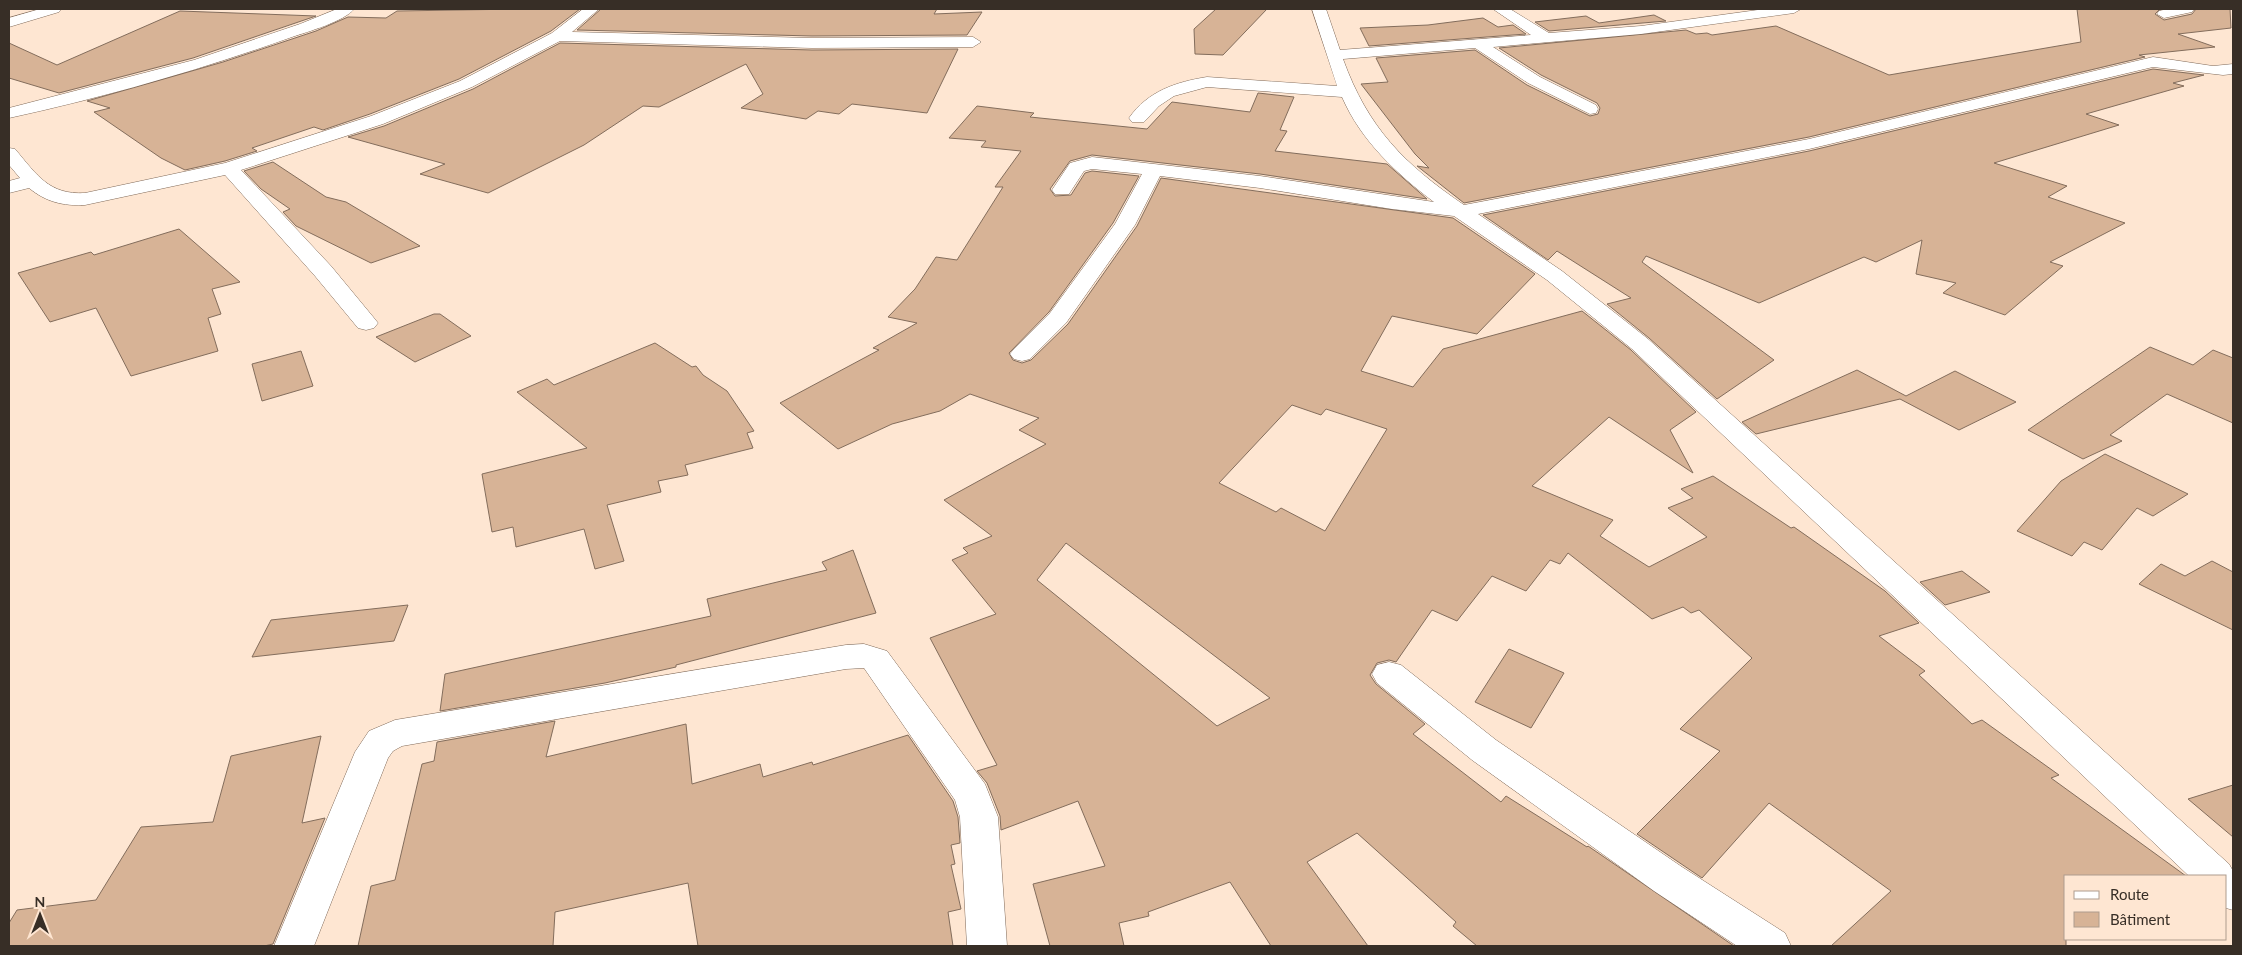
<svg xmlns="http://www.w3.org/2000/svg" width="2242" height="955" viewBox="0 0 2242 955" font-family="Lato,sans-serif">
	<style>
		.building { fill: #d7b396; stroke: #836d5c; fill-rule: evenodd }
		.lines { fill: none; stroke-linecap: round; stroke-linejoin: round }
		.minor-casing { stroke: #806a59; stroke-width: 1 }
		.tertiary-casing { stroke: #806a59; stroke-width: 1 }
		.minor { fill: #fff; fill-rule: evenodd }
		.tertiary { fill: #fff; fill-rule: evenodd }
	</style>
	<rect width="100%" height="100%" fill="#fee6d2"/>
	<!-- building -->
	<path class="building" d="M 520,9 L 580,9 L 551,31 L 459,79 L 370,114 L 323,130 L 314,127 L 252,148 L 257,151 L 225,161 L 185,170 L 161,158 L 94,112 L 110,108 L 87,101 L 223,62 L 316,31 L 348,17 L 386,18 L 397,11 Z
		M 601,9 L 937,9 L 934,14 L 982,12 L 967,35 L 812,36 L 577,30 Z
		M 1216,9 L 1267,9 L 1223,55 L 1195,54 L 1194,29 Z
		M 2077,9 L 2160,9 L 2155,14 L 2164,20 L 2192,14 L 2196,9 L 2230,9 L 2231,28 L 2178,34 L 2215,47 L 2139,55 L 2145,57 L 1809,137 L 1464,203 L 1417,166 L 1429,168 L 1415,154 L 1361,84 L 1388,82 L 1376,58 L 1475,50 L 1527,85 L 1590,116 L 1598,114 L 1600,108 L 1597,103 L 1541,75 L 1499,48 L 1686,30 L 1696,34 L 1707,33 L 1712,35 L 1776,26 L 1889,75 L 2081,42 Z
		M 180,11 L 316,16 L 193,58 L 59,93 L 9,78 L 9,43 L 57,65 Z
		M 1654,15 L 1666,21 L 1549,31 L 1535,22 L 1586,16 L 1599,23 Z
		M 1483,18 L 1498,27 L 1513,25 L 1526,34 L 1369,46 L 1360,28 L 1428,25 Z
		M 560,43 L 812,50 L 958,49 L 927,113 L 852,104 L 839,114 L 818,111 L 806,119 L 741,108 L 763,94 L 746,64 L 659,107 L 643,106 L 584,145 L 488,193 L 420,174 L 445,164 L 348,137 L 384,126 L 473,89 Z
		M 2153,69 L 2204,75 L 2173,83 L 2184,86 L 2086,114 L 2119,125 L 1994,163 L 2067,186 L 2048,197 L 2125,223 L 2050,262 L 2063,266 L 2005,315 L 1943,293 L 1956,283 L 1916,274 L 1922,240 L 1876,262 L 1864,257 L 1759,303 L 1646,256 L 1642,262 L 1774,360 L 1717,399 L 1649,338 L 1607,304 L 1631,298 L 1557,251 L 1548,260 L 1483,215 L 1809,151 Z
		M 1258,93 L 1294,97 L 1280,130 L 1287,131 L 1275,151 L 1387,164 L 1427,199 L 1260,174 L 1092,155 L 1070,161 L 1050,189 L 1055,196 L 1071,195 L 1085,173 L 1092,171 L 1139,176 L 1113,223 L 1049,312 L 1009,353 L 1013,360 L 1022,363 L 1031,360 L 1068,324 L 1137,226 L 1161,178 L 1453,218 L 1535,274 L 1477,334 L 1392,316 L 1361,371 L 1413,387 L 1443,349 L 1582,311 L 1631,350 L 1696,412 L 1670,430 L 1693,473 L 1609,417 L 1532,486 L 1613,520 L 1600,536 L 1649,567 L 1707,537 L 1668,508 L 1693,498 L 1681,489 L 1713,476 L 1791,528 L 1794,527 L 1885,591 L 1919,623 L 1879,636 L 1925,671 L 1919,675 L 1972,724 L 1982,720 L 2059,775 L 2051,778 L 2186,876 L 2066,876 L 2066,946 L 1831,946 L 1891,891 L 1769,803 L 1702,878 L 1637,834 L 1720,751 L 1680,729 L 1752,658 L 1699,610 L 1691,613 L 1683,607 L 1652,619 L 1568,553 L 1560,564 L 1550,560 L 1526,591 L 1492,576 L 1457,621 L 1432,610 L 1396,662 L 1389,660 L 1377,663 L 1370,675 L 1376,684 L 1425,724 L 1413,734 L 1501,802 L 1506,796 L 1587,847 L 1588,846 L 1734,946 L 1477,946 L 1453,926 L 1456,922 L 1357,833 L 1307,862 L 1368,946 L 1271,946 L 1230,882 L 1148,912 L 1149,916 L 1119,923 L 1124,946 L 1050,946 L 1033,884 L 1105,866 L 1078,801 L 1001,830 L 1000,816 L 987,783 L 977,771 L 997,765 L 930,638 L 996,614 L 952,560 L 968,553 L 963,548 L 992,536 L 944,500 L 1046,444 L 1019,430 L 1039,418 L 970,394 L 940,411 L 892,424 L 838,449 L 780,403 L 879,350 L 873,348 L 917,323 L 888,317 L 915,289 L 936,257 L 957,260 L 1003,187 L 995,187 L 1021,151 L 981,147 L 986,141 L 949,138 L 977,106 L 1034,113 L 1030,117 L 1147,129 L 1172,102 L 1250,112 ZM 1292,405 L 1321,415 L 1326,409 L 1387,429 L 1325,531 L 1281,508 L 1276,512 L 1219,483 ZM 1066,543 L 1270,698 L 1217,726 L 1037,580 Z
		M 273,162 L 326,197 L 346,202 L 420,246 L 371,263 L 296,226 L 283,212 L 290,209 L 261,189 L 244,171 Z
		M 179,229 L 240,282 L 212,289 L 221,314 L 208,318 L 218,351 L 131,376 L 96,308 L 50,322 L 18,273 L 91,252 L 94,255 Z
		M 434,314 L 440,314 L 471,336 L 415,362 L 376,337 Z
		M 655,343 L 692,367 L 696,366 L 703,375 L 727,391 L 754,431 L 747,433 L 753,448 L 685,465 L 688,475 L 658,481 L 661,492 L 607,505 L 624,561 L 595,569 L 584,529 L 516,547 L 513,527 L 492,532 L 482,474 L 587,448 L 517,392 L 547,379 L 554,385 Z
		M 2150,347 L 2193,365 L 2213,350 L 2233,358 L 2233,423 L 2167,394 L 2110,435 L 2122,441 L 2083,459 L 2028,430 Z
		M 301,351 L 313,386 L 262,401 L 252,364 Z
		M 1857,370 L 1906,396 L 1955,371 L 2016,402 L 1959,430 L 1900,399 L 1756,434 L 1742,422 Z
		M 2105,454 L 2188,494 L 2153,516 L 2137,508 L 2102,550 L 2084,542 L 2072,556 L 2017,531 L 2061,481 Z
		M 853,550 L 876,613 L 676,665 L 676,667 L 605,683 L 440,711 L 445,674 L 711,616 L 707,599 L 827,570 L 822,562 Z
		M 2212,561 L 2233,572 L 2233,630 L 2139,584 L 2161,564 L 2185,576 Z
		M 1962,571 L 1990,592 L 1945,605 L 1920,582 Z
		M 408,605 L 394,641 L 252,657 L 271,620 Z
		M 1509,649 L 1564,673 L 1531,728 L 1475,702 Z
		M 555,721 L 546,757 L 686,724 L 692,784 L 760,764 L 763,777 L 812,762 L 813,765 L 908,735 L 953,801 L 958,817 L 960,843 L 951,845 L 955,864 L 951,865 L 961,909 L 948,912 L 953,946 L 698,946 L 688,883 L 555,912 L 553,946 L 358,946 L 371,886 L 395,880 L 422,764 L 434,761 L 437,742 Z
		M 321,736 L 302,823 L 325,818 L 273,944 L 264,946 L 9,946 L 9,923 L 17,910 L 96,900 L 141,827 L 213,822 L 231,756 Z
		M 2233,785 L 2233,837 L 2188,799 Z"/>
	<g class="lines">
		<defs>
			<path id="minor" d="M 337,9 L 354,9 C 345,21 307,32 292,37 C 200,70 105,97 9,118 L 9,108 L 194,60 L 300,24 Z
				M 583,9 L 599,9 L 572,32 L 812,38 L 973,37 L 981,42 L 973,47 L 812,48 L 560,41 L 472,87 L 383,124 L 241,170 L 331,266 L 374,318 L 378,323 L 374,328 L 366,330 L 358,328 L 315,276 L 225,175 L 85,205 C 63,206 46,202 29,188 L 9,193 L 9,181 L 20,178 L 9,165 L 9,148 L 15,149 C 37,175 49,195 85,193 L 225,163 L 371,116 L 460,81 L 552,33 Z
				M 1312,9 L 1326,9 L 1340,50 L 1531,35 L 1493,9 L 1510,9 L 1549,33 L 1641,26 L 1765,9 L 1801,9 L 1794,13 L 1641,34 L 1493,47 L 1540,77 L 1596,105 L 1598,109 L 1596,113 L 1590,114 L 1528,83 L 1475,48 L 1343,59 C 1368,128 1404,164 1464,205 L 1809,139 L 2153,57 L 2213,66 L 2233,64 L 2233,74 L 2223,75 L 2153,67 L 1809,149 L 1478,214 L 1562,271 L 1648,339 L 2229,864 L 2233,871 L 2233,910 L 2226,908 L 2226,876 L 2189,876 L 1632,349 L 1547,280 L 1454,216 L 1392,209 L 1260,188 L 1160,176 L 1135,225 L 1066,323 L 1030,359 L 1022,361 L 1014,359 L 1010,354 L 1014,349 L 1050,313 L 1115,224 L 1142,174 L 1092,169 L 1084,171 L 1069,194 L 1055,194 L 1052,190 L 1070,163 L 1092,157 L 1260,176 L 1434,202 C 1397,174 1361,141 1342,97 L 1207,87 L 1174,96 L 1159,106 L 1144,122 L 1132,122 L 1129,118 C 1148,91 1176,82 1207,77 L 1337,86 Z
				M 2168,9 L 2194,9 L 2192,12 L 2164,18 L 2157,14 L 2159,11 Z
				M 864,644 L 887,651 L 985,784 L 998,817 L 1007,946 L 967,946 L 960,817 L 955,800 L 864,668 L 846,669 L 402,746 L 393,751 L 388,758 L 314,946 L 274,946 L 355,752 L 369,731 L 395,720 L 846,645 Z
				M 1389,662 L 1401,665 L 1496,740 L 1682,867 L 1785,933 L 1791,946 L 1737,946 L 1654,891 L 1472,760 L 1377,683 L 1372,674 L 1377,665 Z"/>
			<path id="tertiary" d="M 40,9 L 61,9 L 59,12 L 9,27 L 9,18 Z"/>
		</defs>
		<!-- minor casing -->
		<use href="#minor" class="minor-casing"/>
		<!-- tertiary casing -->
		<use href="#tertiary" class="tertiary-casing"/>
		<!-- minor -->
		<use href="#minor" class="minor"/>
		<!-- tertiary -->
		<use href="#tertiary" class="tertiary"/>
	</g>
	<!-- border -->
	<rect width="2242" height="955" fill="none" stroke="#372e26" stroke-width="20"/>
	<!-- legend -->
	<rect x="2064" y="875" width="162" height="65" fill="#fee6d2" stroke="#ae9c8d"/>
	<rect x="2074" y="891" width="25" height="8" fill="#ffffff" stroke="#ae9c8d"/>
	<text x="2110" y="900" font-size="15" fill="#372e26">Route</text>
	<rect x="2074" y="912" width="25" height="15" fill="#d7b396" stroke="#ae9c8d"/>
	<text x="2110" y="925" font-size="15" fill="#372e26">Bâtiment</text>
	<!-- north arrow -->
	<g transform="translate(40 915)" stroke="#fee6d2" stroke-width="4" paint-order="stroke">
	<path d="M0-4L9 19L0 12L-9 19Z" fill="#372e26"/>
	<text y="-8" font-size="14" font-weight="bold" text-anchor="middle" fill="#372e26">N</text>
	</g>
</svg>
